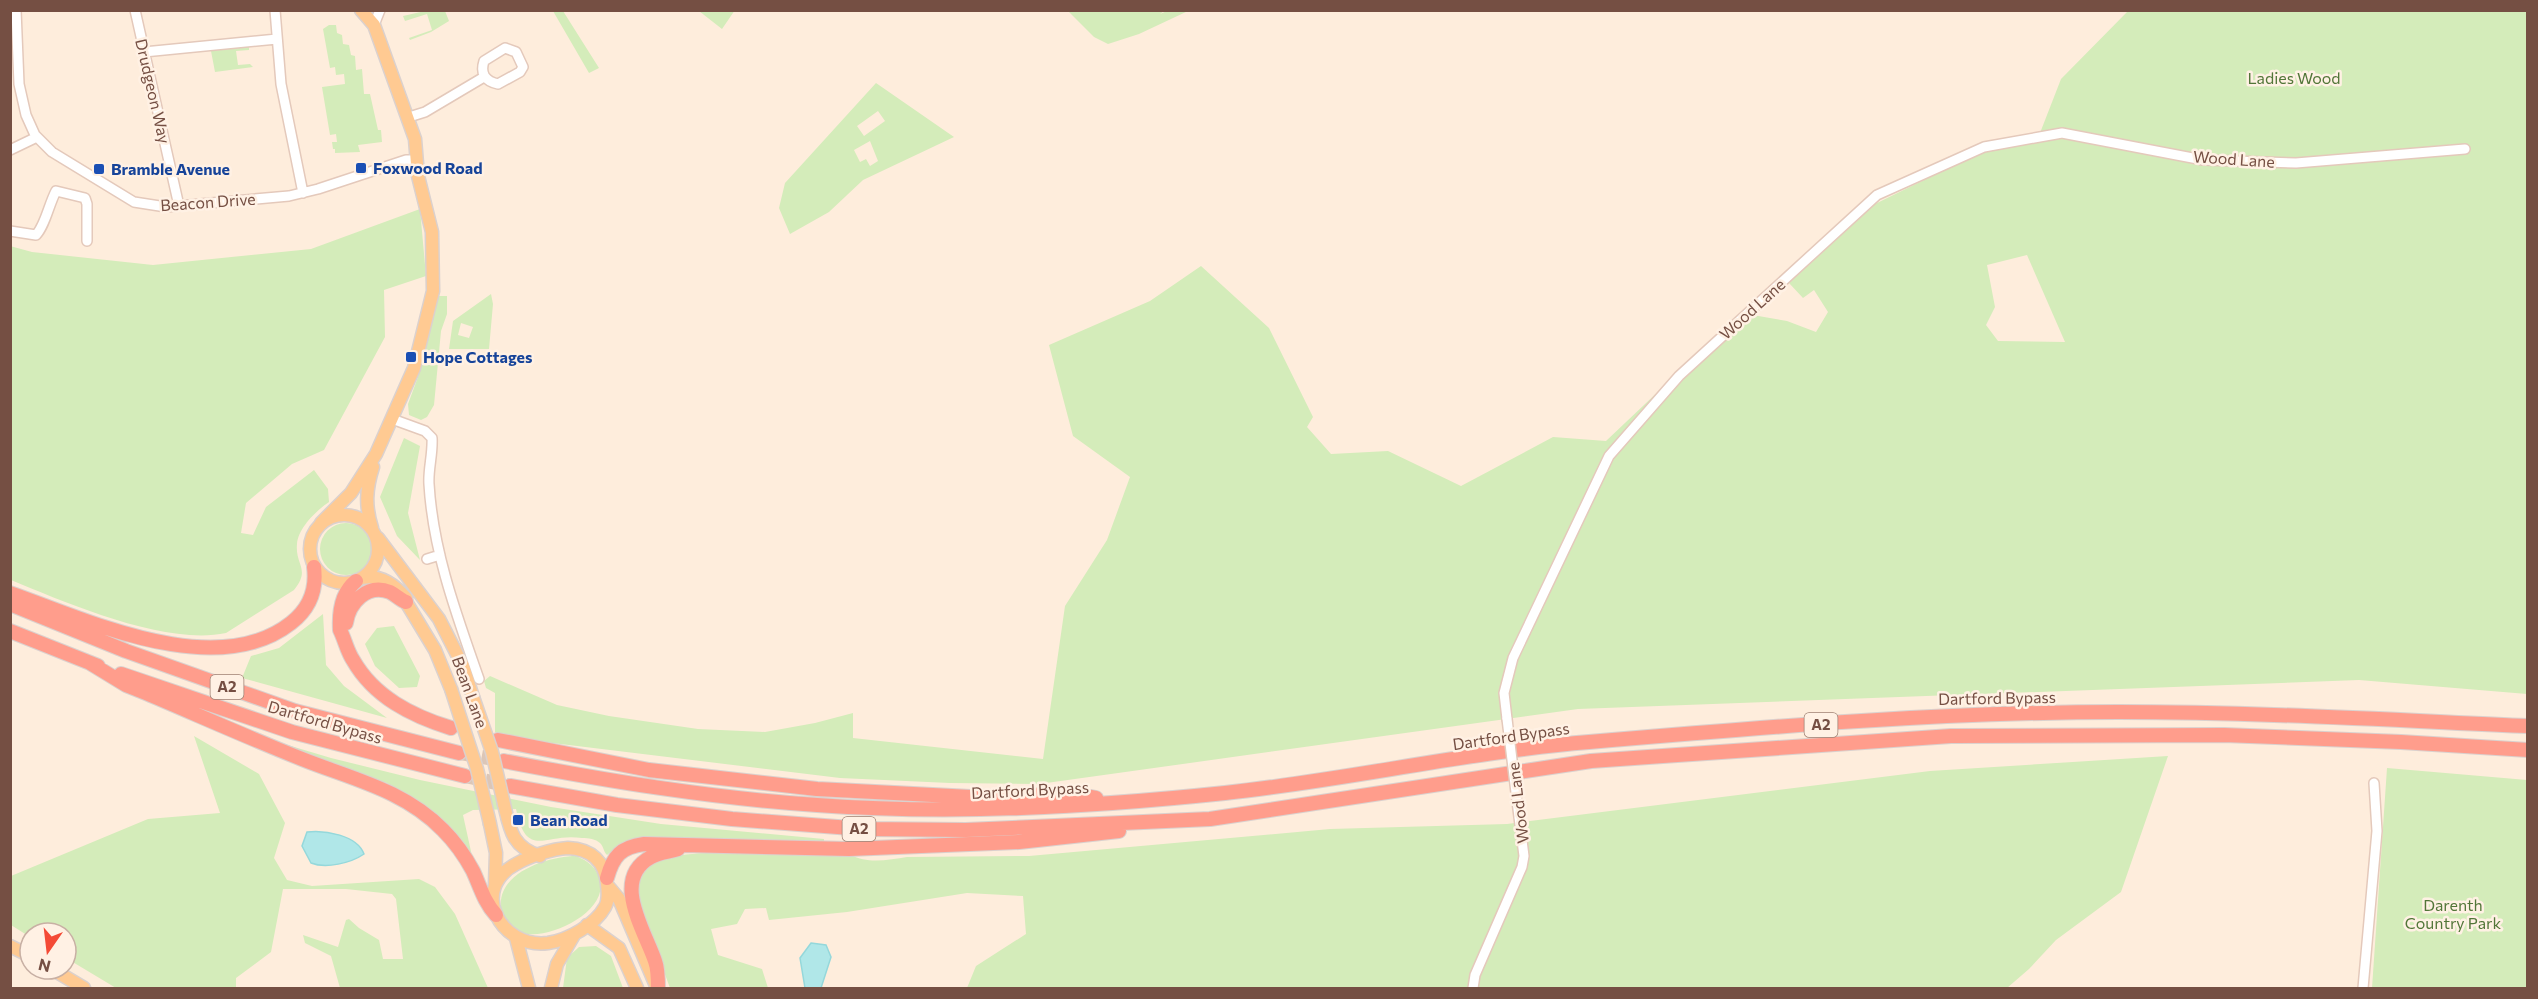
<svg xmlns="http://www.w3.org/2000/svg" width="2538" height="999" viewBox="0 0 2538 999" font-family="Commissioner,sans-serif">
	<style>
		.green { fill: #d4ecba; fill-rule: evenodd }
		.water { fill: #b0e7e8; stroke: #95d8db; stroke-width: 1.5 }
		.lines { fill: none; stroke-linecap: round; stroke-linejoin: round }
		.highway-tunnel { stroke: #dcc6b6; stroke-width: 14; stroke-dasharray: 14 7; stroke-linecap: butt }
		.minor-casing { stroke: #e4c9bb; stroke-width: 12 }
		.major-casing { stroke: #dbd1ce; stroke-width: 15 }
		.highway-casing { stroke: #dbd1ce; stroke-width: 16 }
		.minor { stroke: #fff; stroke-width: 9 }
		.major { stroke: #ffca92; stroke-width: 12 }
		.highway { stroke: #ff9d8c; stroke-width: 14 }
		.minor-bridge-casing { stroke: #e4c9bb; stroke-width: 12; stroke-linecap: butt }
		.major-bridge-casing { stroke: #dbd1ce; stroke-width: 15; stroke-linecap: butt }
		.minor-bridge { stroke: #fff; stroke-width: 9 }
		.major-bridge { stroke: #ffca92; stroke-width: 12 }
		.transit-dot { fill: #1a4fb4; stroke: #fff1e4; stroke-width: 2 }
		.labels { text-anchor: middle; stroke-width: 5; stroke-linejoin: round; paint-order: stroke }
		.shield { fill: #fff1e4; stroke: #9e8073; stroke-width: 1.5 }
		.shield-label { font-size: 15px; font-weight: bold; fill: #754f43 }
		.park-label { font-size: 16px; fill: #527638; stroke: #fff1e4 }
		.street-label { font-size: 16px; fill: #754f43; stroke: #fff1e4 }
		.transit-label { font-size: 16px; font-weight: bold; fill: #164399; stroke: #fff1e4; text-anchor: start }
	</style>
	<rect width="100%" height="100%" fill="#feeddc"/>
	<!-- green -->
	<path class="green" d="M 735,10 L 722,29 L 699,11 L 699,10 Z
		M 425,11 L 445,11 L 449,21 L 431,32 L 410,40 L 409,38 L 432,30 L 427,14 L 405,21 L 403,16 Z
		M 553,11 L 563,11 L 599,68 L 589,73 Z
		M 1068,11 L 1164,11 L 1160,14 L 1167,11 L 1188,11 L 1139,34 L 1108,44 L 1094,37 Z
		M 2128,11 L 2527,11 L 2527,694 L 2359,680 L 1578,709 L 1039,784 L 950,783 L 840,778 L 536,741 L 495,732 L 495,693 L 486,688 L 484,681 L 490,676 L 557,705 L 609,716 L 698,729 L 765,732 L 815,723 L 853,713 L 853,738 L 1043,759 L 1065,606 L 1107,540 L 1130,477 L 1073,436 L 1049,345 L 1150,301 L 1201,266 L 1269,328 L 1313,417 L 1307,427 L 1331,454 L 1388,451 L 1461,486 L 1553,437 L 1606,441 L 1741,313 L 1787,321 L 1816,332 L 1828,312 L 1814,290 L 1803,298 L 1789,283 L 1875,204 L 1969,158 L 2040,133 L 2061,79 ZM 2027,255 L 2065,342 L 1998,341 L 1986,325 L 1995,307 L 1987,265 Z
		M 329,25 L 336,25 L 337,33 L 342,35 L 343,44 L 349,45 L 351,55 L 355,56 L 356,70 L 362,69 L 364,94 L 370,94 L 378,130 L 381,130 L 382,142 L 358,145 L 360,152 L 335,153 L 335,149 L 333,149 L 332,142 L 337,142 L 336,134 L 330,135 L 322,87 L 345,84 L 344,74 L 336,75 L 335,67 L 330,68 L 323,29 Z
		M 249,47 L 249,50 L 236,51 L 238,65 L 250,64 L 253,67 L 215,72 L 211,51 Z
		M 876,83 L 954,137 L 863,180 L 829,212 L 790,234 L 779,208 L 785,183 ZM 878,111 L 885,121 L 864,136 L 857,126 ZM 870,141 L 878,161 L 870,166 L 866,159 L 860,162 L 854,150 Z
		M 420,209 L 426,276 L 384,290 L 385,337 L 324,450 L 292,464 L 246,503 L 241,533 L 253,535 L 266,507 L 314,470 L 328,489 L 329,502 C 317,510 298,528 297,544 C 295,565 311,569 294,590 L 226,633 C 165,646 67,603 11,580 L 10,246 L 32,252 L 153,265 L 311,249 Z
		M 491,294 L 493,304 L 489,349 L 449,349 L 453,321 ZM 461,323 L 473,327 L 469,338 L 458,335 Z
		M 437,296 L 447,296 L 447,314 L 441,331 L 434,405 L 427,417 L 421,420 L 409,415 L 408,404 L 418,377 Z
		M 404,438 L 420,446 L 408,513 L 420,560 L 397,536 L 380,497 Z
		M320 549a26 26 0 1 1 52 0a26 26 0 1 1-52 0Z
		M 323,614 L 326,665 L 344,686 L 387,718 L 242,678 L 251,656 L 279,648 Z
		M 394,626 L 420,676 L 417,687 L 399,688 L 375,666 L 365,644 L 377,628 Z
		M 194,736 L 259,774 L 285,823 L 274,858 L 287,880 L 312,886 L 419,879 L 435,887 L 455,914 L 488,988 L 340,988 L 331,956 L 305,943 L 303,935 L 338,947 L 346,920 L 349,919 L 359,928 L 379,940 L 383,959 L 403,959 L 396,899 L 392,894 L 346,889 L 283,889 L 271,952 L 236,978 L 236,988 L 116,988 L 66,958 L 66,933 L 30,933 L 30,937 L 11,925 L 11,876 L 148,819 L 220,813 Z
		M 271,740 L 331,758 L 420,780 L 551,807 L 661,824 L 824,839 L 824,842 L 619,845 L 607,855 C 603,851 604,847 600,843 C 596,839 588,838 582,838 C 545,832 527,861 516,809 L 473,810 L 463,815 L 472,856 L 454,831 L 437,815 L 387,783 L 333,765 Z
		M 2168,756 L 2121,892 L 2056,940 L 2029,969 L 2007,988 L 967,988 L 976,966 L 1026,934 L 1023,896 L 967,893 L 847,912 L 769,920 L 766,908 L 745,909 L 737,924 L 711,929 L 718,955 L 762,969 L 768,988 L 670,988 L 639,903 C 637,888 638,875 650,865 C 677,844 812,855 851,855 C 867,864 889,860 907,857 L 1029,856 L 1330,829 L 1507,824 L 1930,771 Z
		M 2387,768 L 2527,780 L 2527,988 L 2372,988 Z
		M 576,856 C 588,861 597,867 600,881 C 608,913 544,943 520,932 C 512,928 505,920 502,912 C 492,874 548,856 576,856 Z
		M 596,946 L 611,956 L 623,988 L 563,988 L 567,958 L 579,947 Z"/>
	<!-- water -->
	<path class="water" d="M 307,832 C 325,830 357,835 364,854 C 351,863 326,869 311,863 L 302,846 Z
		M 811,943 L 826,945 L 831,957 L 821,988 L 805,988 L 800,958 Z"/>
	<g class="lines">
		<!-- highway-tunnel -->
		<path class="highway-tunnel" d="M 461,753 L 504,761
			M 465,776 L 510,786"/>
		<defs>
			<path id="minor" d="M 16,10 L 19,84 L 26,115 L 35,135 L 52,152 L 134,202 L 166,207 L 289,196 L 318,189 L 406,160 L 416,160
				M 135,10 L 179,206
				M 275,10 L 281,84 L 303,193
				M 374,25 L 380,10
				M 505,48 L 516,52 L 523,67 L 520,72 L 498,84 C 485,81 480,74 484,61 Z
				M 144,52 L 277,39
				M 409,117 L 425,112 L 484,77
				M 10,150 L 37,137
				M 10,231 L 36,235 C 45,226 49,204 56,191 L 85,198 L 87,204 L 87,241
				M 392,419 L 425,431 L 432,438 C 433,454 428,469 429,484 C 433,552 457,616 479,679
				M 427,559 L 440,555
				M 1507,719 L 1504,693 L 1513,658 L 1609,456 L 1679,376 L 1877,195 L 1984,147 L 2062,133 L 2203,160 L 2296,163 L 2465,149
				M 1473,988 L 1475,975 L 1522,867 L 1524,856 L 1519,817
				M 2363,988 L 2377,831 L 2374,783"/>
			<path id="major" d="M310 549a34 34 0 1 1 68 0a34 34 0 1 1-68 0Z
				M 321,523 L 351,493 L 376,454 L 414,368 L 433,291 L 432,232 L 418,176 L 415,139 L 374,25 L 361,10
				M 372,528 C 365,506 366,489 373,467
				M 378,538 L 439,619 L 463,666 L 473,697
				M 362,578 C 380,574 395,585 406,598 L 406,602 L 435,650 L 451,689
				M 504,804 C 510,830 512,847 540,856
				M 490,824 L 496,853 L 495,885
				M 568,848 C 592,849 605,862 607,884 C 608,892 609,900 605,907 C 595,925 568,940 548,943 C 500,949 469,889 516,864 C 530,856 552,849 568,848 Z
				M 608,886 L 619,899 L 657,988
				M 587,925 L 619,948 L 637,988
				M 516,938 L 529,988
				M 10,946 L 30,956
				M 52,969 L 84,988
				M 551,988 L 557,964 L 574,935"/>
			<path id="highway" d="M 356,581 C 341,593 339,613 340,630 C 345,640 347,651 353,660 C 374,697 412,716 451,728
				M 10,593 C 87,620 216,682 291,623 C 309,609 317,590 314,567
				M 10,604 L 126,651 L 295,711 L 459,753
				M 346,623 C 349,603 367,583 390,592 C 396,595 400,600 406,602
				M 10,631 L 98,666
				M 90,663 L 126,685 L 146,693 C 198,715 249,738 302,759 C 352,779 404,790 443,830 C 455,842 465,856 473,871 C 480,886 484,902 496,915
				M 121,674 L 292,732 L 465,776
				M 498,740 L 649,770 L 817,789 L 971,797 L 1075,794 L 1096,798
				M 504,761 C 608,781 711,798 817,805 C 952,815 1090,807 1225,793 C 1347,780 1467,752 1589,742 C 1765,727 1942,712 2119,712 C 2255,712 2391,720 2528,726
				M 510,786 L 617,805 L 732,819 L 864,829 L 966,830 L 1210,819 L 1591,761 L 1951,736 L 2224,735 L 2401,742 L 2528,750
				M 607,878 C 613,856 621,847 644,844 L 849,849 L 1019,842 L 1119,831
				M 658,988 C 658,980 658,969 655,961 C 645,931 610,879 651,857 C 660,852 669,852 678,849"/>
		</defs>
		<!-- minor casing -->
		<use href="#minor" class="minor-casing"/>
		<!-- major casing -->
		<use href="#major" class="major-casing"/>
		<!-- highway casing -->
		<use href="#highway" class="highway-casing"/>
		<!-- minor -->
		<use href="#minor" class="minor"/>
		<!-- major -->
		<use href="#major" class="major"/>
		<!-- highway -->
		<use href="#highway" class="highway"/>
		<defs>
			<path id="minor-bridge" d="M 1507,719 L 1519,817"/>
			<path id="major-bridge" d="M 451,689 L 477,769 L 490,824
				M 473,697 L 492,752 L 504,804"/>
		</defs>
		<!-- minor-bridge casing -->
		<use href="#minor-bridge" class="minor-bridge-casing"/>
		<!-- major-bridge casing -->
		<use href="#major-bridge" class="major-bridge-casing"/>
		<!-- minor-bridge -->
		<use href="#minor-bridge" class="minor-bridge"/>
		<!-- major-bridge -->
		<use href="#major-bridge" class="major-bridge"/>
	</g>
	<!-- markers -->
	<g class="transit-dot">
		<rect x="355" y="162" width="12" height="12" rx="3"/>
		<rect x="93" y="163" width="12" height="12" rx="3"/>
		<rect x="405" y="351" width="12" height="12" rx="3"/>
		<rect x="512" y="814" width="12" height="12" rx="3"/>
	</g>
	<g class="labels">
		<!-- shield labels -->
		<g class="shield">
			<rect x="210.5" y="675" width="33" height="24" rx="4.5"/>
			<rect x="1804.5" y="713" width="33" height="24" rx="4.5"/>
			<rect x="842.5" y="817" width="33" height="24" rx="4.5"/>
		</g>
		<g class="shield-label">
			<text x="227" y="692">A2</text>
			<text x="1821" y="730">A2</text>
			<text x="859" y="834">A2</text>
		</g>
		<!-- park labels -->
		<g class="park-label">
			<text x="2294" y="84">Ladies Wood</text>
			<text x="2453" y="911">Darenth<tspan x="2453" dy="18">Country Park</tspan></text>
		</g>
		<!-- street labels -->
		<g class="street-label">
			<text transform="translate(153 91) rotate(77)" y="6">Drudgeon Way</text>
			<text transform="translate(2234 159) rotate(4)" y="6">Wood Lane</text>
			<text transform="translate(208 202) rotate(-4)" y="6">Beacon Drive</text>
			<text transform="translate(1752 309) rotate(-42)" y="6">Wood Lane</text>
			<text transform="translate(470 692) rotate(70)" y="6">Bean Lane</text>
			<text transform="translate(1997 698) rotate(-1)" y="6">Dartford Bypass</text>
			<text transform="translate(325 722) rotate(16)" y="6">Dartford Bypass</text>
			<text transform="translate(1511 736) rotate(-8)" y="6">Dartford Bypass</text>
			<text transform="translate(1030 790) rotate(-3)" y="6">Dartford Bypass</text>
			<text transform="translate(1518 803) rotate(-97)" y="6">Wood Lane</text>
		</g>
		<!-- transit labels -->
		<g class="transit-label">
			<text x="373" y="174">Foxwood Road</text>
			<text x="111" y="175">Bramble Avenue</text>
			<text x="423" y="363">Hope Cottages</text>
			<text x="530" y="826">Bean Road</text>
		</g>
	</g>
	<!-- border -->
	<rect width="2538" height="999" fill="none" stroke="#754f43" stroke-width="24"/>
	<!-- north arrow -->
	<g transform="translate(48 951) rotate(194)"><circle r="28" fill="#fff1e4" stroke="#c8b0a4" stroke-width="1.5"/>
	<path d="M0-4.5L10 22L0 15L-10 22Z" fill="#f44a35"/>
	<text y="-9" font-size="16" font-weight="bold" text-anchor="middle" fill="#754f43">N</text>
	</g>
</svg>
